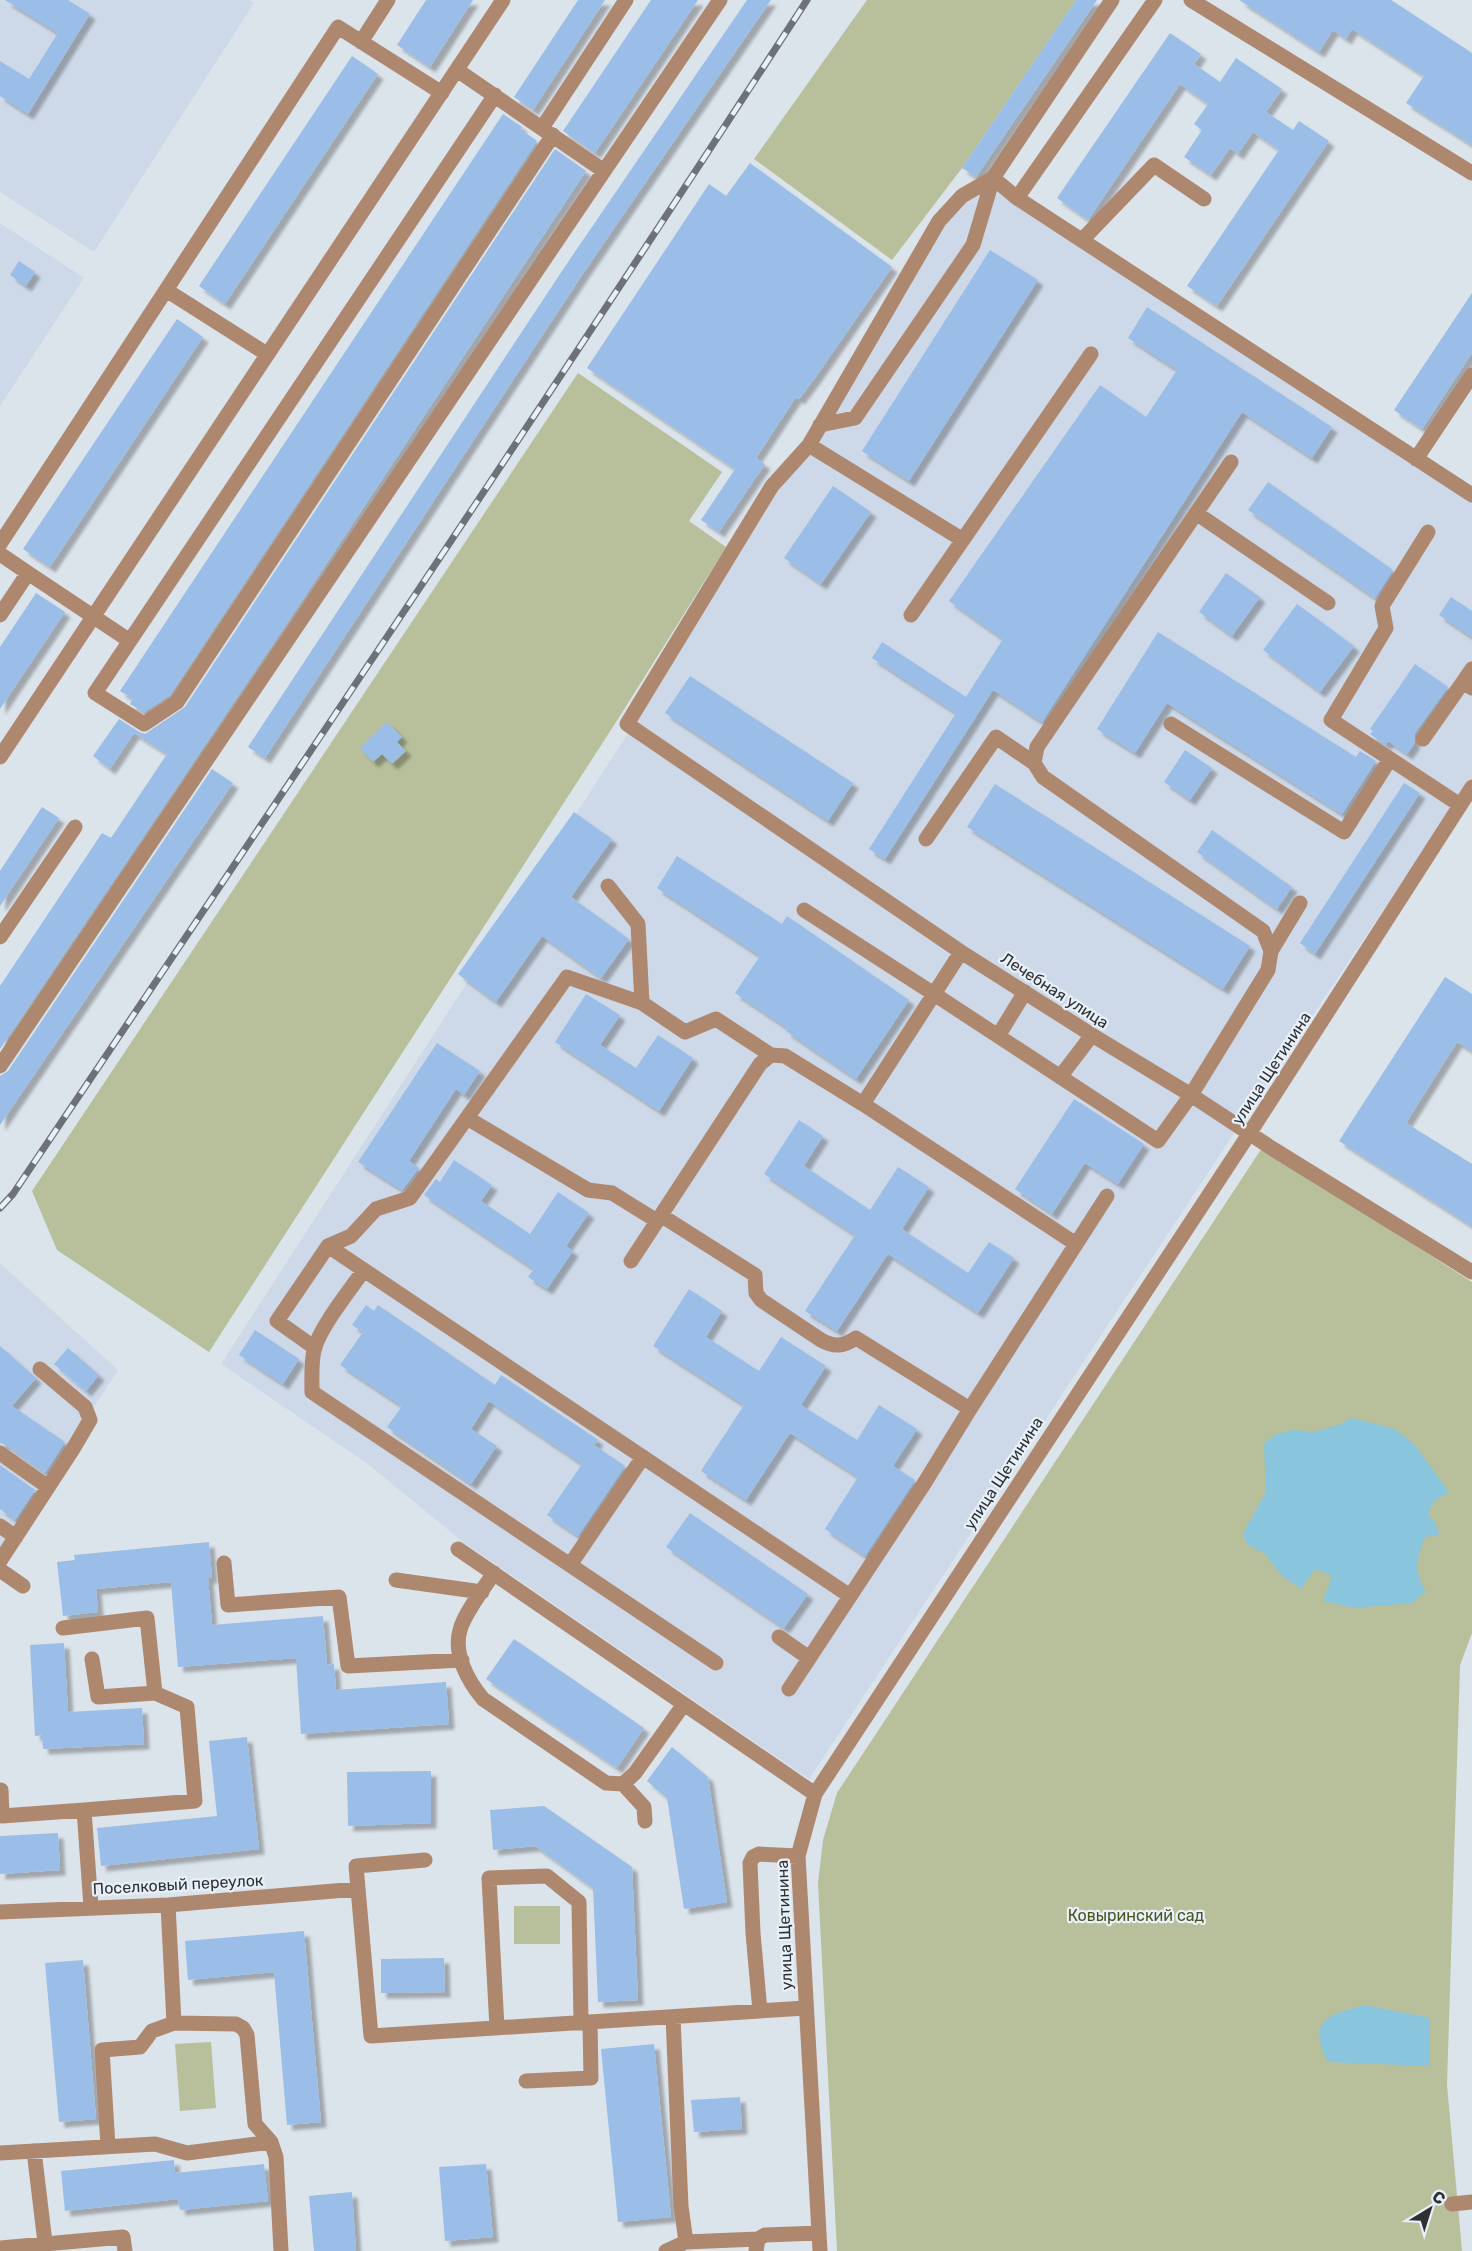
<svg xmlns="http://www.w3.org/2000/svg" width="1472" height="2251" viewBox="0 0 1472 2251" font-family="Rubik,sans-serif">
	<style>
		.built { fill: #cdd9e8 }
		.green { fill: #b7bf9b }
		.water { fill: #89c5dd }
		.building { fill: #9abee7; filter: url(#shadow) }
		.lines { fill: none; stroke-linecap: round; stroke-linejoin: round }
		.minor { stroke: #ae876f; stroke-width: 15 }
		.rail-casing { stroke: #6e7278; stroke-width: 7 }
		.rail { stroke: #e8f0f9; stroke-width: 4.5; stroke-dasharray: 14; stroke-linecap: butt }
		.labels { text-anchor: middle; stroke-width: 4.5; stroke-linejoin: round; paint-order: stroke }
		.street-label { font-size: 16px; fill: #2e3034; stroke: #e8f0f9 }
		.park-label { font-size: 16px; fill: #4a541b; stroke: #e8f0f9 }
	</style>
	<defs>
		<filter id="shadow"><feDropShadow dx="5.5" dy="5.5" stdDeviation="1.5" flood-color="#0004"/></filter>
	</defs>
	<rect width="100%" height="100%" fill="#dbe3eb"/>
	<!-- built -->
	<path class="built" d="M 0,0 L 249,0 L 254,3 L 94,252 L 0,192 Z
		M 1000,180 L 1472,495 L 1472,777 L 1246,1115 L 809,1779 L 463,1542 L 368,1464 L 221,1364 L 634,724 L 777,494 L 904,298 L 944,225 L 967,201 Z
		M 0,223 L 84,278 L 0,406 Z
		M 0,1263 L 118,1370 L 0,1552 Z"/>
	<!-- green -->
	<path class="green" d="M 867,0 L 1076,0 L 962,168 L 892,260 L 754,159 Z
		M 578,373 L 722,472 L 689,521 L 726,547 L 618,719 L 209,1352 L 57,1250 L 32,1191 Z
		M 1262,1148 L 1472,1282 L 1472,1633 L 1460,1665 L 1447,2085 L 1462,2251 L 837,2251 L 818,1883 L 823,1840 L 837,1793 Z
		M 514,1906 L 560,1906 L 560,1944 L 514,1944 Z
		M 211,2042 L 216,2108 L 180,2111 L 175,2044 Z"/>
	<!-- water -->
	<path class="water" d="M 1352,1418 L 1395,1429 L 1415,1445 L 1449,1492 L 1433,1502 L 1428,1514 L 1436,1524 L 1439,1535 L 1425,1537 C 1417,1558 1413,1571 1426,1591 L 1412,1603 L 1354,1608 L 1323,1601 L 1332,1576 L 1315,1569 L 1301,1589 L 1282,1576 L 1265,1554 L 1247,1544 L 1243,1534 L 1266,1491 L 1264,1444 L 1276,1434 L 1293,1430 L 1313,1432 L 1339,1425 Z
		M 1365,2005 L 1430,2018 L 1429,2066 L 1328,2062 C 1306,2019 1329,2015 1365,2005 Z"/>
	<!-- building -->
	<path class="building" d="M 5,0 L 68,0 L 90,14 L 28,114 L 0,96 L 0,61 L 29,79 L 58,33 Z
		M 426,0 L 473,0 L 430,67 L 397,45 Z
		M 578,0 L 605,0 L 533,110 L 514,97 Z
		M 651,0 L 698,0 L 595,153 L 563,131 Z
		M 747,0 L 771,0 L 582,275 L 265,758 L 248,747 L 566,265 Z
		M 1076,0 L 1097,0 L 976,177 L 962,168 Z
		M 1239,0 L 1391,0 L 1472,53 L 1472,145 L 1406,103 L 1424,76 L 1352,29 L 1346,39 L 1333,30 L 1319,52 Z
		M 1170,33 L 1201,54 L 1194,64 L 1220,82 L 1236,58 L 1282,89 L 1266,112 L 1293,130 L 1299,121 L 1329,141 L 1217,306 L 1187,286 L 1279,150 L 1253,132 L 1238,154 L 1230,148 L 1211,175 L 1184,157 L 1202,130 L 1194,124 L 1208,104 L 1180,84 L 1088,220 L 1057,198 Z
		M 352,56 L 378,74 L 225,304 L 199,286 Z
		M 503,114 L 522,127 L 520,129 L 537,141 L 170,695 L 144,712 L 130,704 L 133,699 L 120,691 Z
		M 555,149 L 586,171 L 289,620 L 0,1049 L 0,986 L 102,833 L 111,838 L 167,754 L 134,733 L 110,769 L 93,756 L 119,719 L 139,732 L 145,734 L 185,707 Z
		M 750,163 L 892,267 L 815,378 L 799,399 L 796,397 L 756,458 L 765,464 L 719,532 L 701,520 L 735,469 L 587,368 L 709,184 L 726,196 Z
		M 990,250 L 1038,280 L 909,481 L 862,451 Z
		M 19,261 L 35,272 L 26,286 L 10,275 Z
		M 1472,293 L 1472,353 L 1422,429 L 1394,410 Z
		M 1147,307 L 1332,427 L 1312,458 L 1242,412 L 1042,722 L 993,690 L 885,859 L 869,849 L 956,713 L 872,658 L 882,642 L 966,697 L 1003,639 L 949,601 L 1100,385 L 1146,417 L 1177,370 L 1128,338 Z
		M 177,319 L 203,337 L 50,567 L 23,549 Z
		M 1268,482 L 1393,570 L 1375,598 L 1248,510 Z
		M 833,486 L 871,512 L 821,584 L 784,558 Z
		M 1226,573 L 1260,597 L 1232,636 L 1199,612 Z
		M 36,593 L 65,612 L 0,709 L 0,647 Z
		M 1451,597 L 1472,611 L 1472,637 L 1439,615 Z
		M 1297,604 L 1354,646 L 1320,692 L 1263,650 Z
		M 1158,632 L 1356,757 L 1360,751 L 1376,761 L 1342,814 L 1167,703 L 1135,753 L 1097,729 Z
		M 1415,664 L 1448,687 L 1415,733 L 1414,744 L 1407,754 L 1388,741 L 1386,745 L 1370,734 L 1373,731 L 1370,729 Z
		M 690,676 L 853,783 L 828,821 L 665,713 Z
		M 387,722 L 402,737 L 397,742 L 406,751 L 392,764 L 382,754 L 373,762 L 360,748 Z
		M 1185,750 L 1212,768 L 1190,800 L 1164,782 Z
		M 212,769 L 233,783 L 0,1125 L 0,1076 L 8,1071 Z
		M 1404,783 L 1420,793 L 1315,954 L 1300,943 Z
		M 995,784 L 1250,946 L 1223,989 L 967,827 Z
		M 42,807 L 59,818 L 0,906 L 0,871 Z
		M 574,812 L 612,839 L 571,897 L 629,939 L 601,978 L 542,936 L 496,1002 L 458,974 Z
		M 1212,830 L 1292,887 L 1277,909 L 1197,852 Z
		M 677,856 L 782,924 L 787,916 L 909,1000 L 856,1079 L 786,1031 L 787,1028 L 735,993 L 760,956 L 657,888 Z
		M 1445,977 L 1472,994 L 1472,1051 L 1457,1042 L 1406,1123 L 1472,1164 L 1472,1226 L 1339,1141 Z
		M 586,994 L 620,1015 L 600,1045 L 636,1068 L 658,1035 L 693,1058 L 659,1111 L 555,1042 Z
		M 437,1043 L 480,1071 L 464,1095 L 456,1089 L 409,1161 L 419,1168 L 402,1190 L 358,1162 Z
		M 1074,1099 L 1144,1144 L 1118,1184 L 1085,1163 L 1052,1214 L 1015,1189 Z
		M 799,1120 L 823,1136 L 804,1166 L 870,1210 L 898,1167 L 929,1187 L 902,1229 L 968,1273 L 989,1242 L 1014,1258 L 978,1313 L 888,1254 L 837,1331 L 805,1311 L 855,1235 L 764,1174 Z
		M 454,1160 L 492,1185 L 481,1201 L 530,1234 L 558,1192 L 589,1213 L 566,1246 L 573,1251 L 547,1289 L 528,1277 L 534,1269 L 424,1195 L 436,1179 L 440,1182 Z
		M 689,1289 L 722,1311 L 706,1337 L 759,1371 L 781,1337 L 826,1366 L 801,1405 L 857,1440 L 879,1405 L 917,1429 L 893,1466 L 915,1480 L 865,1556 L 825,1529 L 858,1477 L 790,1433 L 746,1500 L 701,1471 L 744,1405 L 653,1346 Z
		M 366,1305 L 374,1311 L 378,1305 L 495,1385 L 501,1375 L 598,1440 L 594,1445 L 625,1466 L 578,1536 L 547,1515 L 582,1464 L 489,1401 L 471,1429 L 497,1446 L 471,1484 L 387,1427 L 402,1406 L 340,1365 L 363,1332 L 352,1325 Z
		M 255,1330 L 299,1359 L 283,1384 L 239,1355 Z
		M 0,1346 L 36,1378 L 12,1406 L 65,1442 L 45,1473 L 6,1445 L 0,1443 Z
		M 68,1348 L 99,1375 L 86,1391 L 54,1364 Z
		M 0,1465 L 35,1490 L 15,1520 L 0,1509 Z
		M 690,1513 L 808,1594 L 784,1628 L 666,1547 Z
		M 209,1542 L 212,1578 L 208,1578 L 212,1625 L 323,1616 L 327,1665 L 334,1664 L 336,1690 L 446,1682 L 449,1724 L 301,1734 L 296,1658 L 178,1667 L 171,1582 L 96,1589 L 98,1612 L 63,1616 L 57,1562 L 75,1560 L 74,1555 Z
		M 514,1639 L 644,1728 L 617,1768 L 486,1679 Z
		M 64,1643 L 68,1712 L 142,1708 L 144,1744 L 43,1749 L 42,1735 L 35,1736 L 30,1645 Z
		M 247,1737 L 259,1849 L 101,1866 L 97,1828 L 217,1816 L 209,1741 Z
		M 672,1747 L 708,1777 L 727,1902 L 684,1909 L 667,1798 L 647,1781 Z
		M 431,1771 L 431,1823 L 348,1826 L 347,1772 Z
		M 544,1806 L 632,1867 L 638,2000 L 598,2002 L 593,1888 L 535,1846 L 493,1850 L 490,1810 Z
		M 58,1833 L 60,1870 L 0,1874 L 0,1836 Z
		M 304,1931 L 321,2122 L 287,2125 L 274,1972 L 188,1980 L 185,1941 Z
		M 444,1958 L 445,1992 L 381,1993 L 381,1959 Z
		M 83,1960 L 96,2119 L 59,2122 L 45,1963 Z
		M 654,2044 L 671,2217 L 618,2222 L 601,2049 Z
		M 740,2097 L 742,2129 L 694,2132 L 691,2100 Z
		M 174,2160 L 175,2173 L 264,2164 L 268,2201 L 180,2210 L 178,2199 L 65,2211 L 61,2171 Z
		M 486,2164 L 493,2237 L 445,2241 L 439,2167 Z
		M 352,2192 L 356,2251 L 314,2251 L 309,2196 Z"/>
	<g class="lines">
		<!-- minor -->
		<path class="minor" d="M 1112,0 L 993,178 L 962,196 L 939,221 L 809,445 L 772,486 L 627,724 L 961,952 L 1092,1035 L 1191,1095 L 1273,1149 L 1472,1272
			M 1191,0 L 1472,173
			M 361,42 L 388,0
			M 495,95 L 95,693 L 144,724 L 177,702 L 553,135
			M 542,128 L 626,0
			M 604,171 L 720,0
			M 1017,198 L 1155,0
			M 1082,240 L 1154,165 L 1204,199
			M 166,290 L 267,354
			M 820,425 L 855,418 L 973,245 L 993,178 L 1017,198 L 1472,495
			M 809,445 L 963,540
			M 1416,459 L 1472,375
			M 1196,513 L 1328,603
			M 1428,532 L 1382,606 L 1386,628 L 1331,720 L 1460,805
			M 0,544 L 338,27 L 442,93
			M 0,554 L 28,573 L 0,615
			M 28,573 L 130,641
			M 911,615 L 1091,354
			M 1472,669 L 1463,682 L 1472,688
			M 1171,724 L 1344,832 L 1390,759
			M 1423,739 L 1463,682
			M 0,757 L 503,0
			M 926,839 L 996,737 L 1034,763
			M 608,886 L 638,924 L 642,1003
			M 804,910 L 934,994 L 961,952
			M 0,937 L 75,827
			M 1271,951 L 1300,903
			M 998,1036 L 1025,992
			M 0,1066 L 604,171 L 457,70
			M 1060,1077 L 1092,1035
			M 863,1104 L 1076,1244
			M 467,1118 L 588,1190 L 612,1193 L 657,1221
			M 662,1216 L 755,1275 L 756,1293 L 761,1300 L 821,1340 C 835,1348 844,1346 856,1338 L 970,1409
			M 328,1246 L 850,1596
			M 631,1261 L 760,1064 L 771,1055 L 785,1056 L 863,1104 L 934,994 L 1158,1141 L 1191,1095 L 1268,970 L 1271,951 L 1263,931 L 1043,777 L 1034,763 L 1037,747 L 1231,462
			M 364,1270 C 350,1290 320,1327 314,1350 C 311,1364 312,1378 312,1392 L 570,1565
			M 315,1348 L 277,1321 L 328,1246 L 351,1236 L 376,1209 L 410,1198 L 567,977 L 642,1003 L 685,1032 L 716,1019 L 771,1055
			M 0,1453 L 48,1487
			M 643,1457 L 570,1565 L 716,1663
			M 0,1526 L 16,1537
			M 458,1549 L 815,1794
			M 0,1561 L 73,1449 L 90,1420 L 85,1407 L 40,1369
			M 224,1563 L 228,1605 L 339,1597 L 348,1666 L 462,1660
			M 0,1570 L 23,1586
			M 494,1573 C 484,1588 464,1614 460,1630 C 453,1654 468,1681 483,1699 L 606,1783 L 623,1784 L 635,1773 L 684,1704
			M 396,1580 L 482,1592
			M 63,1628 L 147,1618 L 155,1693
			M 779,1637 L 809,1658
			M 789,1689 L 922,1487 L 970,1409 L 1107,1196
			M 623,1784 L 644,1807 L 645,1821
			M 1,1790 L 2,1816 L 84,1810
			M 425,1860 L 356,1866 L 371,2036 L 805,2008
			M 168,1905 L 174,2023 L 236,2024 L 243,2028 L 247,2035 L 255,2124 L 271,2142 L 276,2157 L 281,2251
			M 91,1907 L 84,1810 L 195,1801 L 187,1707 L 155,1693 L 98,1697 L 92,1659
			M 0,1912 L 168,1905 L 358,1889
			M 760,2011 L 753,1933 L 750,1863 L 753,1857 L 759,1854 L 798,1856
			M 673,2017 L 681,2206 L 686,2242
			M 497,2028 L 489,1878 L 547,1876 L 579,1902 L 581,2023
			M 526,2081 L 591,2078 L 590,2022
			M 108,2146 L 102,2050 L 140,2047 L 152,2031 L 174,2023
			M 34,2151 L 46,2251
			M 0,2153 L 155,2144 L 187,2153 L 271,2142
			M 1452,2204 L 1472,2202
			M 0,2248 L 123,2237 L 125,2251
			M 666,2251 L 686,2242 L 758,2239
			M 756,2251 L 758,2239 L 765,2235 L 819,2233
			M 820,2251 L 798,1856 L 815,1794 L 1249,1134 L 1472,787"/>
		<defs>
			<path id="rail" d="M 0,1208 L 13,1194 C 280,797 547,401 807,0"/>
		</defs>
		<!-- rail casing -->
		<use href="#rail" class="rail-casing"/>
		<!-- rail -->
		<use href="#rail" class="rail"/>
	</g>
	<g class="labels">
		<!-- street labels -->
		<g class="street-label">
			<text transform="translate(1055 990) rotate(33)" y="6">Лечебная улица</text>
			<text transform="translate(1271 1068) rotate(-57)" y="6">улица Щетинина</text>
			<text transform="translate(1003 1473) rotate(-57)" y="6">улица Щетинина</text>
			<text transform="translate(178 1884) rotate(-3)" y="6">Поселковый переулок</text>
			<text transform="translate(784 1925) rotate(-92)" y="6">улица Щетинина</text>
		</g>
		<!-- park labels -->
		<g class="park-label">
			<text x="1136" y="1921">Ковыринский сад</text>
		</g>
	</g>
	<!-- north arrow -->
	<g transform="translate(1430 2209) rotate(38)" stroke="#e8f0f9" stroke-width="4.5" paint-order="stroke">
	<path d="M0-4.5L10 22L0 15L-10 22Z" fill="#2e3034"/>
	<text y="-9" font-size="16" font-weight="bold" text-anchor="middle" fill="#2e3034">С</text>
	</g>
</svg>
